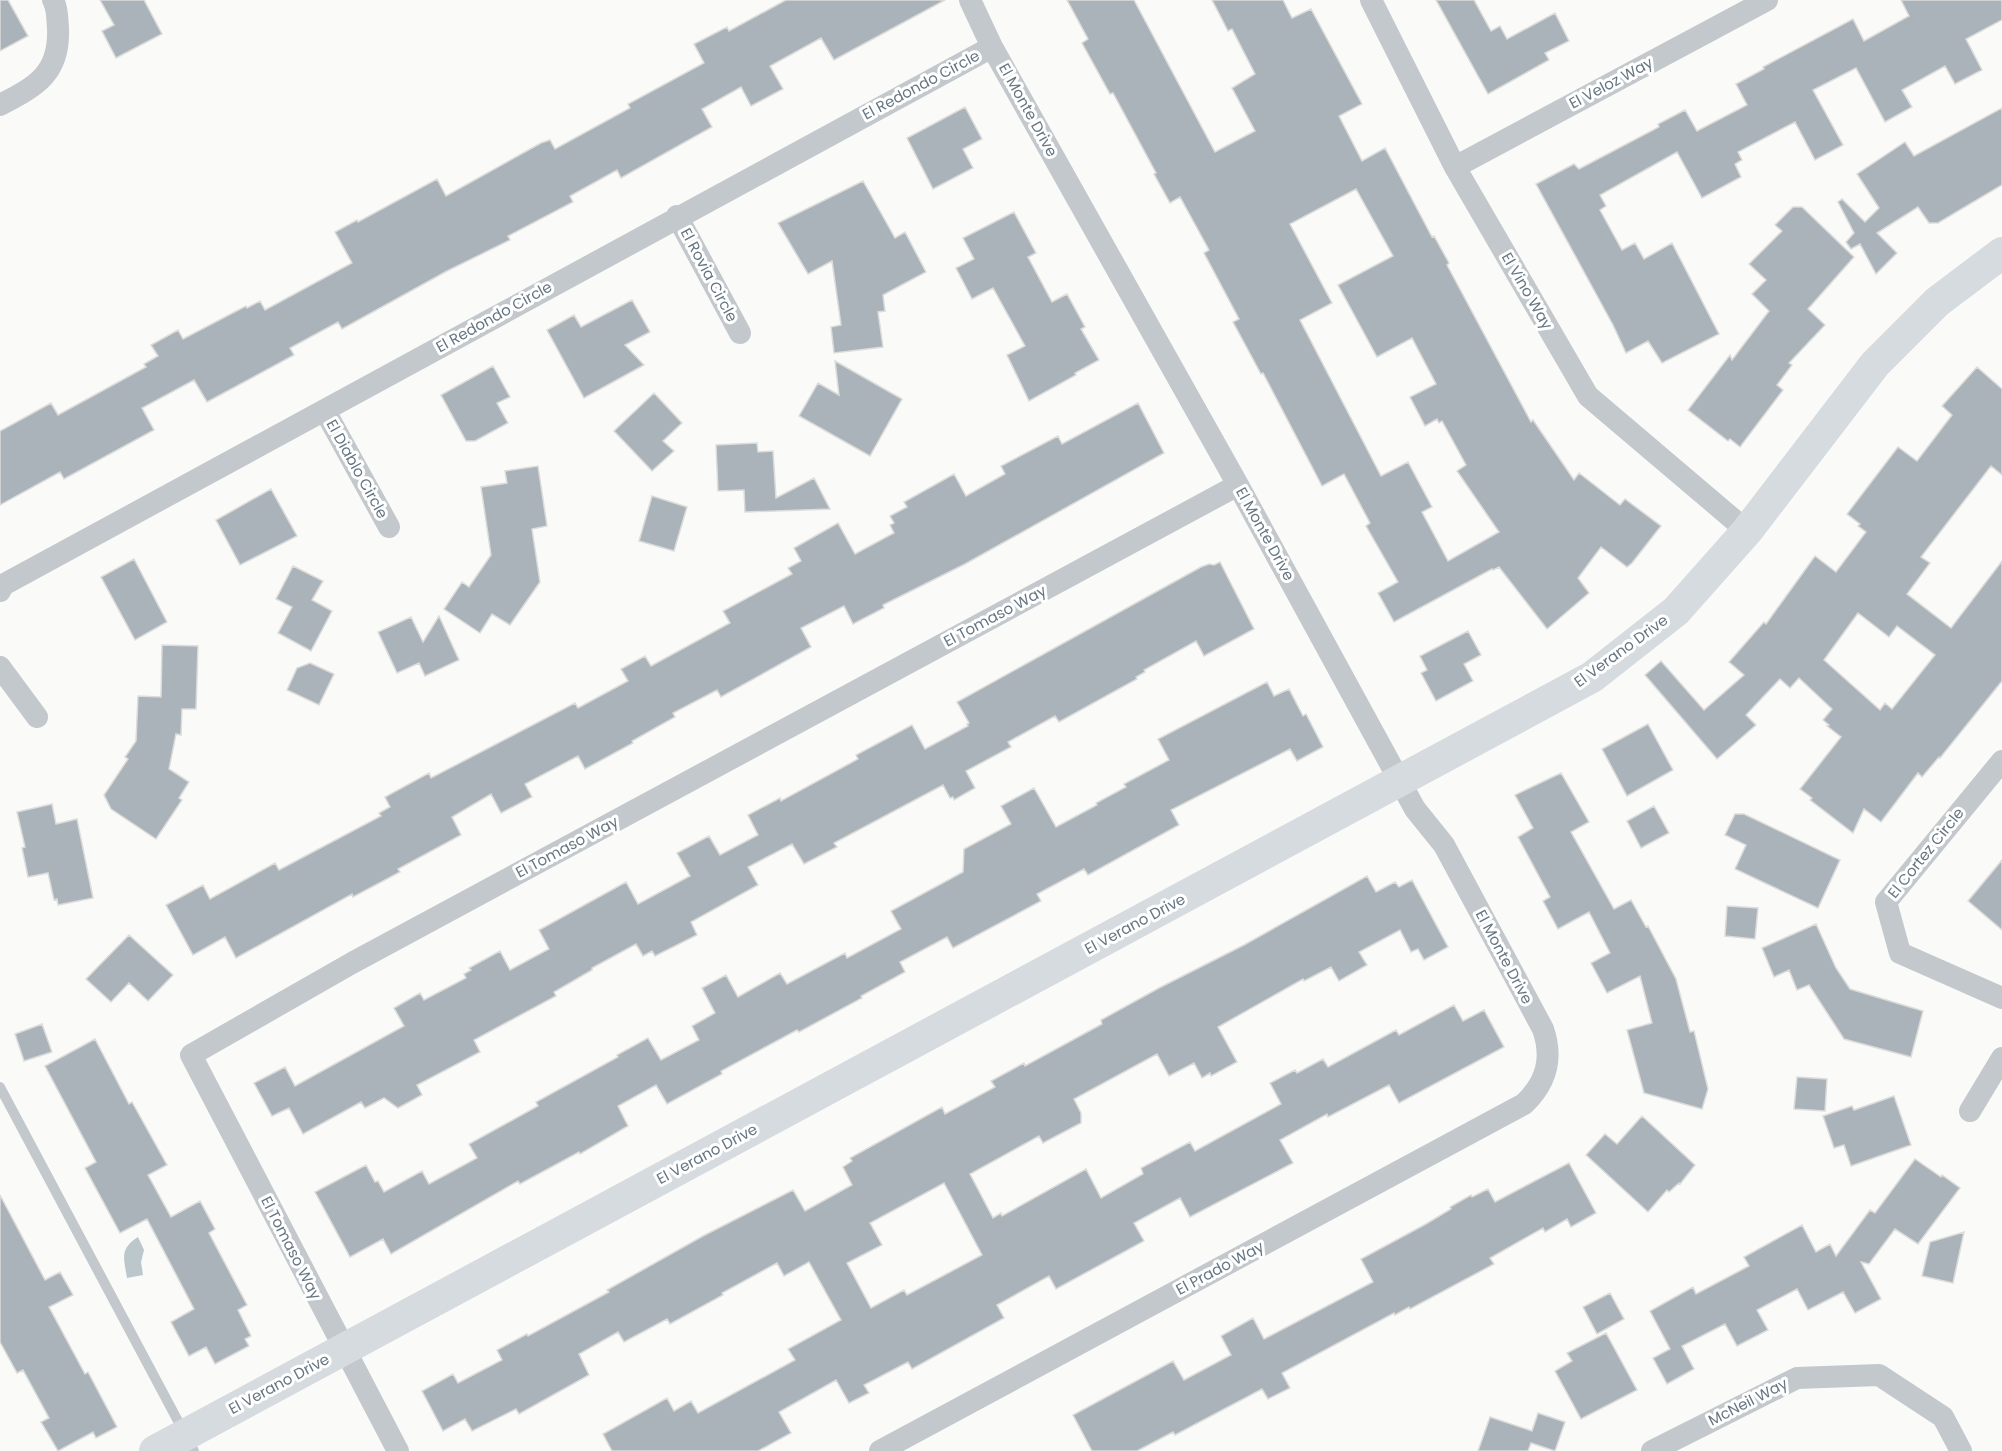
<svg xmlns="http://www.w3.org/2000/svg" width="2002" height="1451" viewBox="0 0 2002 1451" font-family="Poppins,sans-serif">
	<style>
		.water { fill: #bbc7cb }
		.building { fill: #aab3b9; stroke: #dcdcda; stroke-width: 1.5; fill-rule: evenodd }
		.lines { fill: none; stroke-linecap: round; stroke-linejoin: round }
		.lane { stroke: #c3c8cc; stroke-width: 10 }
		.street { stroke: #c3c8cc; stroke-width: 22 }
		.secondary { stroke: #d6dbdf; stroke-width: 32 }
		.labels { text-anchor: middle; stroke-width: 6; stroke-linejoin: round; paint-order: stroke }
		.street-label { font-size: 15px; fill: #657683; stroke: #fff }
	</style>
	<rect width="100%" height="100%" fill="#fafaf8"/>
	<!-- water -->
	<path class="water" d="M 138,1237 L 144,1250 L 141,1262 L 143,1275 L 127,1278 C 124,1258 119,1249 138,1237 Z"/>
	<!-- building -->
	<path class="building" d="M 0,0 L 8,0 L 28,36 L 0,51 Z
		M 100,0 L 144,0 L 162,34 L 116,58 L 102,31 L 114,25 Z
		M 786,0 L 945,0 L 834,60 L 821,38 L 770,66 L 783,89 L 751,106 L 741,87 L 702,109 L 712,127 L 621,178 L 617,170 L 570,196 L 573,202 L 508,236 L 510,240 L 447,271 L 342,329 L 338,322 L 290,348 L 294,355 L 207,402 L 194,380 L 142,408 L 154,430 L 64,479 L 60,472 L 0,505 L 0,431 L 51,403 L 58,415 L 146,367 L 144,364 L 158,356 L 151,345 L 178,330 L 183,339 L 246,306 L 247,308 L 260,301 L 265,310 L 352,263 L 335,232 L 357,220 L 358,222 L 437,179 L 446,196 L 541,143 L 550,140 L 555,149 L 630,108 L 628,104 L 704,63 L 694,44 L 727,27 L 729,31 Z
		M 1067,0 L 1134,0 L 1215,152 L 1255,131 L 1232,88 L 1255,74 L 1232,29 L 1228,31 L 1212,0 L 1283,0 L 1292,18 L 1311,9 L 1362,104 L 1339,116 L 1362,161 L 1385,148 L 1432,237 L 1434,236 L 1449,263 L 1447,265 L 1531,422 L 1533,420 L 1574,480 L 1579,473 L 1620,505 L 1625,499 L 1661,526 L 1632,563 L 1627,567 L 1601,547 L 1578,578 L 1589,593 L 1547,629 L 1499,567 L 1493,570 L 1492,569 L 1394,622 L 1378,593 L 1398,582 L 1366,526 L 1370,523 L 1344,474 L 1322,486 L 1263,373 L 1261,374 L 1233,322 L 1239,319 L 1204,253 L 1209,250 L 1180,197 L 1170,203 L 1154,174 L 1156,173 L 1113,93 L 1110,94 L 1082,43 L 1088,39 ZM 1356,189 L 1393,256 L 1338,285 L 1377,357 L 1412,338 L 1436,384 L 1410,397 L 1425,426 L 1437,419 L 1439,423 L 1442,421 L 1466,465 L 1457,471 L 1499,532 L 1448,561 L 1422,512 L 1432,507 L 1408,462 L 1381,476 L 1300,320 L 1332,303 L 1290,224 Z
		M 1436,0 L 1474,0 L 1491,31 L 1500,26 L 1507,39 L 1555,13 L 1569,41 L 1545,53 L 1549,60 L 1488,94 Z
		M 1901,0 L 2002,0 L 2002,20 L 1966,39 L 1982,70 L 1955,84 L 1945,66 L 1902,90 L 1912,107 L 1885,122 L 1856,68 L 1813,90 L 1843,145 L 1815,160 L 1795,122 L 1738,152 L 1742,160 L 1735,164 L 1741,177 L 1702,198 L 1677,152 L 1600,195 L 1606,206 L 1600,210 L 1622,250 L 1635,243 L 1644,259 L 1672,243 L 1719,334 L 1662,363 L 1648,341 L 1626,353 L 1613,325 L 1536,184 L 1574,164 L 1579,169 L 1659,127 L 1658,124 L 1685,110 L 1697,131 L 1747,105 L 1736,84 L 1764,69 L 1763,67 L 1853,19 L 1864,41 L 1909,16 Z
		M 965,107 L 982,139 L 963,149 L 973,168 L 933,189 L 907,138 Z
		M 2002,108 L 2002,185 L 1938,223 L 1929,223 L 1918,207 L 1877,233 L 1897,253 L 1876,274 L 1860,244 L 1851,249 L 1846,242 L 1854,233 L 1838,202 L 1842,199 L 1865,222 L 1879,208 L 1857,174 L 1905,142 L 1914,156 Z
		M 863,181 L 895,238 L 905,232 L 926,272 L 883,295 L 885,311 L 878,312 L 883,347 L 834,353 L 831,327 L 841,325 L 832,261 L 808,274 L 778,223 Z
		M 1793,207 L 1802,207 L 1854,257 L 1808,309 L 1825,325 L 1789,363 L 1792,365 L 1777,385 L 1783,390 L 1740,447 L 1730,439 L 1728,441 L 1688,410 L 1730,355 L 1732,360 L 1769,311 L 1752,294 L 1766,280 L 1749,264 L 1782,231 L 1775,225 Z
		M 1014,212 L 1036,253 L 1028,257 L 1052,302 L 1067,294 L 1085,327 L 1081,329 L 1099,360 L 1075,373 L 1076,375 L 1029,401 L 1007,355 L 1025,346 L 993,288 L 972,299 L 956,268 L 974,259 L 963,238 Z
		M 632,300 L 650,332 L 625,345 L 644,365 L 584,398 L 547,330 L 574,315 L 581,327 Z
		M 835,361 L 902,399 L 870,456 L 799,416 L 818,383 L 839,395 Z
		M 493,366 L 510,397 L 497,403 L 508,423 L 475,441 L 466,441 L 441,395 Z
		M 1977,367 L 2002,389 L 2002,475 L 1991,466 L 1921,557 L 1930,563 L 1907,594 L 1951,628 L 2002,561 L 2002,681 L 1940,758 L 1939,757 L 1922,777 L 1918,773 L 1881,822 L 1864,809 L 1853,833 L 1810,800 L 1812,798 L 1800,789 L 1841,737 L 1827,726 L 1829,725 L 1823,720 L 1832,709 L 1799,678 L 1790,688 L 1780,679 L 1746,715 L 1756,725 L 1717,759 L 1645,675 L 1661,661 L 1704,710 L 1744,675 L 1729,662 L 1764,622 L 1766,624 L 1815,556 L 1836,572 L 1866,532 L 1858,526 L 1860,524 L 1847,514 L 1898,447 L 1917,461 L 1952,415 L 1942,406 ZM 1858,613 L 1889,637 L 1897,626 L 1935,655 L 1892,709 L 1885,703 L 1880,710 L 1824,660 Z
		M 654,393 L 682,423 L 663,441 L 674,451 L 652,471 L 614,431 Z
		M 1138,403 L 1164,453 L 965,564 L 883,605 L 884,608 L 853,624 L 844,606 L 801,628 L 811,647 L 721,697 L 717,690 L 673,713 L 675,717 L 632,741 L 633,743 L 585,769 L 578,756 L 525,784 L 532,797 L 501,813 L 491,794 L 452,817 L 461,835 L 398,869 L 400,872 L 353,897 L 352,894 L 236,958 L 225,937 L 193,955 L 166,905 L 203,885 L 210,899 L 275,863 L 279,870 L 381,816 L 379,813 L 390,807 L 385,797 L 429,773 L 431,778 L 575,703 L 578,708 L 628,681 L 621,669 L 645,656 L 651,666 L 730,623 L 723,611 L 792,574 L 788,568 L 801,561 L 794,548 L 838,523 L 855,554 L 894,533 L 890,525 L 894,523 L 890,516 L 907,507 L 904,502 L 954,474 L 966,496 L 1005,474 L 1001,466 L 1058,436 L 1062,444 Z
		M 757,443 L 758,452 L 773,451 L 776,498 L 814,478 L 830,509 L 745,512 L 744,490 L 718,491 L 716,445 Z
		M 538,466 L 547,526 L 532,529 L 540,582 L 510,625 L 492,614 L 480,633 L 444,609 L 462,582 L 469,587 L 491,555 L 481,487 L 507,483 L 505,471 Z
		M 271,489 L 297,536 L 240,565 L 216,520 Z
		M 652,496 L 687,507 L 674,551 L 639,541 Z
		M 134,559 L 167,622 L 135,640 L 101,577 Z
		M 1220,562 L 1254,629 L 1204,656 L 1196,641 L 1144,670 L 1145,672 L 1136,677 L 1137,679 L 1059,722 L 1055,716 L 1008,742 L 1011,747 L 966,771 L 975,788 L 954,800 L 953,797 L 950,798 L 943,785 L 834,843 L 837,847 L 804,864 L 792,844 L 748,867 L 758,885 L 691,922 L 697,935 L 655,956 L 652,951 L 643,956 L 636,944 L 592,968 L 592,970 L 554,992 L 556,996 L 474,1040 L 480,1052 L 417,1085 L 422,1095 L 398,1108 L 384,1098 L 365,1108 L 361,1102 L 303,1134 L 289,1108 L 272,1116 L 254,1083 L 285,1067 L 295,1086 L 404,1026 L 394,1008 L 420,993 L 424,1000 L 466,978 L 464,974 L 471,970 L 469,968 L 500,951 L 510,970 L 549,949 L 539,930 L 626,882 L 638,904 L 690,876 L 677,853 L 709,836 L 720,855 L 758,835 L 748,815 L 780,798 L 781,801 L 858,759 L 856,755 L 912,725 L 925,749 L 968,726 L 967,724 L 969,723 L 957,702 L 1201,567 L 1209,564 L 1214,565 Z
		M 293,566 L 323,581 L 312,600 L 332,611 L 311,651 L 278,633 L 292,607 L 276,599 Z
		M 439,616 L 459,660 L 425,676 L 419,663 L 397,673 L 378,632 L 411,617 L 423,642 Z
		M 1468,631 L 1481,655 L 1464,664 L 1473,681 L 1436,701 L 1421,673 L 1427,670 L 1420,656 Z
		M 162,645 L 198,646 L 196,709 L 182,709 L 181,735 L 176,734 L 169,769 L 189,782 L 179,798 L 182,800 L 156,839 L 111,809 L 104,795 L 128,759 L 125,757 L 136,741 L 138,696 L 161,697 Z
		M 310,663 L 334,674 L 319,705 L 287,690 L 297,668 Z
		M 1267,682 L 1274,696 L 1289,689 L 1303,716 L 1306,714 L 1323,747 L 1297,761 L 1290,749 L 1171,810 L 1179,825 L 1088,875 L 1084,869 L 1037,894 L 1041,901 L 953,948 L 947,937 L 900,962 L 905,972 L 861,996 L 862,998 L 799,1032 L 797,1030 L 721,1071 L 722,1074 L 667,1104 L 656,1085 L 618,1106 L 628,1126 L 580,1154 L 579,1152 L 520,1184 L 518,1181 L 391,1254 L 383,1239 L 350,1257 L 315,1192 L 366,1165 L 375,1182 L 378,1181 L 384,1192 L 422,1171 L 429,1184 L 477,1158 L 469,1144 L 538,1106 L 536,1102 L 618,1057 L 617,1055 L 648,1038 L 661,1060 L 699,1040 L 692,1026 L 715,1013 L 702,988 L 726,975 L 738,997 L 780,973 L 787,984 L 845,953 L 847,958 L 901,929 L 891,911 L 963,872 L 964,849 L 1011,824 L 1001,806 L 1034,788 L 1056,827 L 1097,805 L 1096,803 L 1126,787 L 1124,784 L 1169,760 L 1158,739 Z
		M 1648,724 L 1673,770 L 1627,796 L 1602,749 Z
		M 1561,773 L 1589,822 L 1571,832 L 1614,909 L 1631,900 L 1646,927 L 1648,926 L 1676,979 L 1690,1032 L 1694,1031 L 1708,1089 L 1702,1109 L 1644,1093 L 1627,1030 L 1652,1023 L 1640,976 L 1607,993 L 1591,963 L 1610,953 L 1589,912 L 1558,929 L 1543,901 L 1550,897 L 1518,837 L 1533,828 L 1515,795 Z
		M 52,804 L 56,824 L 77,819 L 93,898 L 58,905 L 57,899 L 54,900 L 48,873 L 28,877 L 22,848 L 25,847 L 17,812 Z
		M 1654,806 L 1669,833 L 1641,848 L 1627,821 Z
		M 1735,814 L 1744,814 L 1840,860 L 1818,908 L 1735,869 L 1746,845 L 1725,835 Z
		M 2002,860 L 2002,930 L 1968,901 Z
		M 1367,876 L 1376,892 L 1395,882 L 1399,887 L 1412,880 L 1448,947 L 1424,960 L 1418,949 L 1411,952 L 1400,930 L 1359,952 L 1367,965 L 1339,981 L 1331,967 L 1304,981 L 1303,979 L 1218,1027 L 1237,1062 L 1211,1076 L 1210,1073 L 1202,1078 L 1194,1063 L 1169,1076 L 1157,1054 L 1074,1099 L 1081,1113 L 1081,1123 L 1043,1143 L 1039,1136 L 970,1174 L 993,1218 L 1001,1213 L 1002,1216 L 1086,1169 L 1101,1198 L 1143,1174 L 1141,1168 L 1190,1142 L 1195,1151 L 1281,1104 L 1270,1083 L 1295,1070 L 1297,1073 L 1323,1059 L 1328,1067 L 1396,1030 L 1399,1035 L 1454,1005 L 1463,1021 L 1484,1010 L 1504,1047 L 1399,1103 L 1389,1085 L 1328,1117 L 1327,1114 L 1280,1140 L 1293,1163 L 1190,1217 L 1180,1198 L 1134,1223 L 1144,1241 L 1056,1289 L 1049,1276 L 997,1305 L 1004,1318 L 912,1369 L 908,1362 L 864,1385 L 869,1393 L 849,1403 L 836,1380 L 779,1412 L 791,1433 L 758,1451 L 612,1451 L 603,1434 L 667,1398 L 674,1411 L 691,1401 L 698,1413 L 795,1360 L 788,1349 L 841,1320 L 809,1262 L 784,1276 L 777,1263 L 722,1293 L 723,1295 L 670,1324 L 667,1319 L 624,1342 L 618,1332 L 579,1354 L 589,1375 L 519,1414 L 516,1409 L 472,1431 L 465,1419 L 443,1431 L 422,1391 L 453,1374 L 458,1383 L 502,1360 L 497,1350 L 527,1334 L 528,1336 L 609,1292 L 607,1290 L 703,1236 L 793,1190 L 805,1211 L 852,1185 L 843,1167 L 852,1161 L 850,1158 L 942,1107 L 945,1114 L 995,1087 L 991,1081 L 1024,1063 L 1025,1066 L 1102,1024 L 1101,1020 L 1159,988 L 1244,945 ZM 944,1183 L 982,1255 L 907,1295 L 904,1290 L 871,1308 L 847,1263 L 882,1245 L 870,1223 Z
		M 1727,906 L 1758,908 L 1755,939 L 1725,936 Z
		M 1816,924 L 1836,968 L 1850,989 L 1923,1011 L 1911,1057 L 1844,1039 L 1809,985 L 1797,990 L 1789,970 L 1774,977 L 1762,948 Z
		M 129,935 L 173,975 L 148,1001 L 129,983 L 111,1002 L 86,979 Z
		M 42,1024 L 52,1052 L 24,1061 L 15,1034 Z
		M 95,1039 L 129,1104 L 132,1102 L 167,1165 L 148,1175 L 171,1217 L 200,1201 L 215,1229 L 209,1233 L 247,1305 L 238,1310 L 251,1336 L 245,1339 L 249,1346 L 215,1364 L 206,1347 L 189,1356 L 171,1322 L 194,1309 L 147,1219 L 120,1233 L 85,1168 L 96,1162 L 45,1066 Z
		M 1797,1077 L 1827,1079 L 1825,1111 L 1794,1109 Z
		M 1894,1096 L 1911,1145 L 1851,1166 L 1844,1145 L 1834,1148 L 1823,1116 L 1852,1106 L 1854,1110 Z
		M 1642,1116 L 1695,1165 L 1680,1184 L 1679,1183 L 1669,1192 L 1667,1190 L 1648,1212 L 1586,1155 L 1605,1134 L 1617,1144 Z
		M 1915,1159 L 1941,1177 L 1942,1175 L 1960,1188 L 1918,1244 L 1895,1229 L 1869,1264 L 1861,1262 L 1881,1299 L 1855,1313 L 1843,1292 L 1808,1310 L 1797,1289 L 1757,1310 L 1768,1330 L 1737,1346 L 1725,1324 L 1682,1346 L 1694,1369 L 1667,1384 L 1653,1358 L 1670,1349 L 1650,1311 L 1693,1287 L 1696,1294 L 1749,1266 L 1744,1257 L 1802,1225 L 1816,1252 L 1830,1244 L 1836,1256 L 1870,1210 L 1875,1213 Z
		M 1569,1163 L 1596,1213 L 1571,1227 L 1567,1219 L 1545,1232 L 1543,1228 L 1490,1258 L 1494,1264 L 1410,1309 L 1409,1307 L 1395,1315 L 1394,1313 L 1282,1373 L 1290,1388 L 1268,1399 L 1262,1389 L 1175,1435 L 1173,1432 L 1137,1451 L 1092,1451 L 1073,1415 L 1173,1361 L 1184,1380 L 1231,1355 L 1221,1336 L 1253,1318 L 1264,1339 L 1373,1282 L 1361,1259 L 1426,1224 L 1451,1209 L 1450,1207 L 1471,1195 L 1472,1197 L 1488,1189 L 1495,1202 Z
		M 0,1195 L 45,1280 L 60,1272 L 73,1295 L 49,1307 L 85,1374 L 88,1372 L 117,1427 L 96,1438 L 93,1432 L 58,1451 L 41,1422 L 49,1418 L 23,1370 L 17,1373 L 0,1342 Z
		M 1964,1232 L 1953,1283 L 1922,1276 L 1930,1242 Z
		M 1610,1293 L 1624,1319 L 1597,1334 L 1583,1307 Z
		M 1606,1333 L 1637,1390 L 1581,1419 L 1555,1371 L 1572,1361 L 1567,1353 Z
		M 1538,1413 L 1565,1422 L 1555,1451 L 1531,1443 L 1528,1451 L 1478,1451 L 1490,1417 L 1532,1431 Z"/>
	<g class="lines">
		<!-- lane -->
		<path class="lane" d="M 0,1087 L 194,1451"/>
		<!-- street -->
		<path class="street" d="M 1371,0 L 1455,167 L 1588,396 L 1747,531
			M 0,105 C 37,86 60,73 58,28 C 57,18 58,9 53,0
			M 1455,167 L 1767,0
			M 677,216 L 740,333
			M 325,411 L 389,527
			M 0,591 L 3,585 C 333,407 662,225 992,47
			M 0,667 L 37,717
			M 2002,761 L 1886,902 L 1900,953 L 2002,998
			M 1970,1111 L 2002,1058
			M 398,1451 L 191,1055 L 352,963 L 1238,485
			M 880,1451 L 1524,1104 C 1547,1082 1553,1058 1543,1029 L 1444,845 L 1415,809 L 1238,485 L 992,47 L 970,0
			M 1652,1451 L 1797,1378 L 1879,1375 L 1943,1417 L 1961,1451"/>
		<!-- secondary -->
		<path class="secondary" d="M 155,1451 L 1592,677 L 1676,611 L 1747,531 L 1875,364 L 1937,302 L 2002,253"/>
	</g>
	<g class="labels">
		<!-- street labels -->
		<g class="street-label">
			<text transform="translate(1611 83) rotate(-28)" y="5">El Veloz Way</text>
			<text transform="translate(921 85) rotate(-28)" y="5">El Redondo Circle</text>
			<text transform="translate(1028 110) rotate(61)" y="5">El Monte Drive</text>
			<text transform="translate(709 275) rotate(62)" y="5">El Rovia Circle</text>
			<text transform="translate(1527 291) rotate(60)" y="5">El Vino Way</text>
			<text transform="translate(494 317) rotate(-29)" y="5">El Redondo Circle</text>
			<text transform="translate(357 469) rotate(61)" y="5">El Diablo Circle</text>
			<text transform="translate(1265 534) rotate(61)" y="5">El Monte Drive</text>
			<text transform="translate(995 616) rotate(-28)" y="5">El Tomaso Way</text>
			<text transform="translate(1621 651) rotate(-36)" y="5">El Verano Drive</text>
			<text transform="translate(567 847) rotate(-28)" y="5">El Tomaso Way</text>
			<text transform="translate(1926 853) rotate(-51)" y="5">El Cortez Circle</text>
			<text transform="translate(1135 924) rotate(-28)" y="5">El Verano Drive</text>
			<text transform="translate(1504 957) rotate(62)" y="5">El Monte Drive</text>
			<text transform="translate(707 1154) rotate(-28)" y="5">El Verano Drive</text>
			<text transform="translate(291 1248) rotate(63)" y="5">El Tomaso Way</text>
			<text transform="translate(1220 1268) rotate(-28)" y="5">El Prado Way</text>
			<text transform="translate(279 1384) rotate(-28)" y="5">El Verano Drive</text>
			<text transform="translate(1748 1402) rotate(-27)" y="5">McNeil Way</text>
		</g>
	</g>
</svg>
